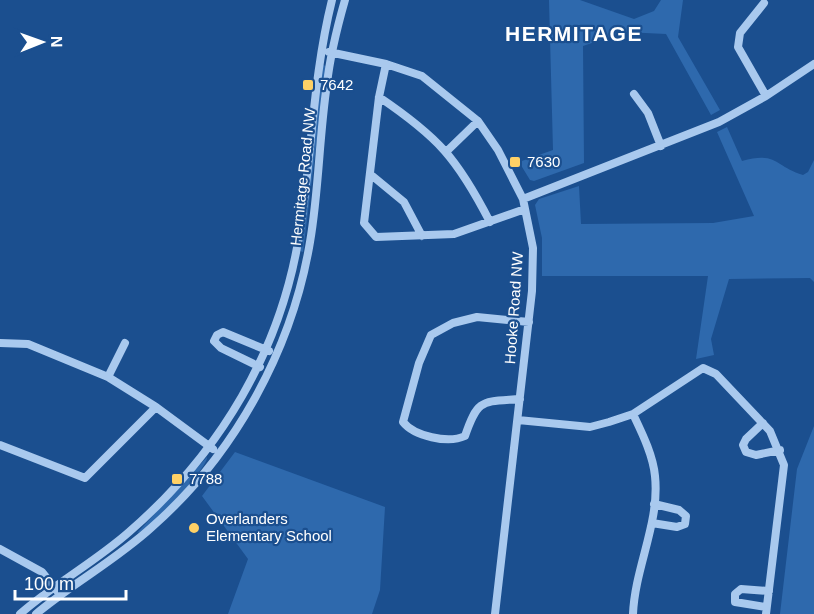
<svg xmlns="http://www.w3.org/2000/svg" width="814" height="614" viewBox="0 0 814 614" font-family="Helvetica,sans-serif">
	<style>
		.green { fill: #2e69ad }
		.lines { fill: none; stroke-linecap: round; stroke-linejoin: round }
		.minor { stroke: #a9c9ee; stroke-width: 8 }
		.poi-dot { fill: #ffd166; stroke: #1b4f8f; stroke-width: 2 }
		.labels { text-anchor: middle; stroke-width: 4.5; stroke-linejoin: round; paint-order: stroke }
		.poi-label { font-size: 15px; fill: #fff; stroke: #1b4f8f; text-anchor: start }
		.street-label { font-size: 15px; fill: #fff; stroke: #1b4f8f }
		.district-label { font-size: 21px; font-weight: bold; letter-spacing: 1.5px; fill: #fff; stroke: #1b4f8f }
	</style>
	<rect width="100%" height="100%" fill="#1b4f8f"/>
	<!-- green -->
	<path class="green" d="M 549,0 L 580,0 L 634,19 L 654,11 L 661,0 L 683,0 L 678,37 L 720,110 L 711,115 L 666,34 L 624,32 L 583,46 L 584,163 L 534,181 L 530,180 L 519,162 L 553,150 Z
		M 323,65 L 326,66 L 303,252 L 300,251 L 316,102 Z
		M 727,127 L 742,161 C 778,151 775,167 803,175 L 808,172 L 814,160 L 814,282 L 810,278 L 729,279 L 711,339 L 714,355 L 696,359 L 708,276 L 542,276 L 542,238 L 535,205 L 539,199 L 579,186 L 581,224 L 713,223 L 754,216 L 717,132 Z
		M 814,426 L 814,614 L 780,614 L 797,469 Z
		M 235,452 L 385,507 L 380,590 L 372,614 L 228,614 L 248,559 L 202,496 Z
		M 207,457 C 209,467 148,532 137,533 Z"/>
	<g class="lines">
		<!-- minor -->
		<path class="minor" d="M 764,3 L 740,33 L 738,47 L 766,96
			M 329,52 L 386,64 L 422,76 L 478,121 L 498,150 L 523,199 L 533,248 L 532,291 L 495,614
			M 386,64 L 379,97 L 364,223 L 376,237 L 454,234 L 525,209
			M 634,94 L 648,113 L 661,146
			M 379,97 C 438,137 457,158 490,222
			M 447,151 L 478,121
			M 370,174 L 404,202 L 422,236
			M 523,199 L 719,122 L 766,96 L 814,64
			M 0,343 L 28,344 L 108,377 L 156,407 L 213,449
			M 260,367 L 221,348 L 214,341 L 217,335 L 223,332 L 269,351
			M 108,377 L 125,343
			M 520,399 C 482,402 478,398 465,436 C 448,444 414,436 403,422 L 419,363 L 431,335 L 453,323 L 477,317 L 529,322
			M 518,420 L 590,427 L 609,422 L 633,414 L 703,368 L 716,374 L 770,431 L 784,465 L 766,614
			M 763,423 L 746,439 L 743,445 L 746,452 L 756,455 L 780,450
			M 0,445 L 85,478 L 156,407
			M 652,523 L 677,527 L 685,524 L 686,516 L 679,510 L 654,504
			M 0,549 L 42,572 L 58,592
			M 766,607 L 735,602 L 735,594 L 741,589 L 769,591
			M 20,614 C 54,584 95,562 129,532 C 220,453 282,350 300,230 C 312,153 313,76 332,0
			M 36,614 C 73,583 116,560 152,527 C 234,455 292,350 310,242 C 319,190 319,137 327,84 C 330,56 337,28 345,0
			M 633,614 C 635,567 660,523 655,476 C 653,455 642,433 633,414"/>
	</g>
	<!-- markers -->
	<g class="poi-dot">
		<rect x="302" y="79" width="12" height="12" rx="3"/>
		<rect x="509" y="156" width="12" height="12" rx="3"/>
		<rect x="171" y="473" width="12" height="12" rx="3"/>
		<circle cx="194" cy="528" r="6"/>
	</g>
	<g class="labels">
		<!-- poi labels -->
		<g class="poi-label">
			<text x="320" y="90">7642</text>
			<text x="527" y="167">7630</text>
			<text x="189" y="484">7788</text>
			<text x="206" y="524">Overlanders<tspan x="206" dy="17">Elementary School</tspan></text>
		</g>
		<!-- street labels -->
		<g class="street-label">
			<text transform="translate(303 177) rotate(-84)" y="5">Hermitage Road NW</text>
			<text transform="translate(514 308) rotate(-86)" y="5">Hooke Road NW</text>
		</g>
		<!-- district labels -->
		<g class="district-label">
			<text x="574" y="41">HERMITAGE</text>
		</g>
	</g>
	<!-- north arrow -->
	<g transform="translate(42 42) rotate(89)" stroke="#1b4f8f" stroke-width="4.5" paint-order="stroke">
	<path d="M0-4.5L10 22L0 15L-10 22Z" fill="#ffffff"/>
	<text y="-9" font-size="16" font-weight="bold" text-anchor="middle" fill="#ffffff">N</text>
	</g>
	<!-- scale -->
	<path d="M15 590v9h111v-9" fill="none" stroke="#ffffff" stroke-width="3"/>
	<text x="24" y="590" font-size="18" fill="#ffffff" stroke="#1b4f8f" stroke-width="4.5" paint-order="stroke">100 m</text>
</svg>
